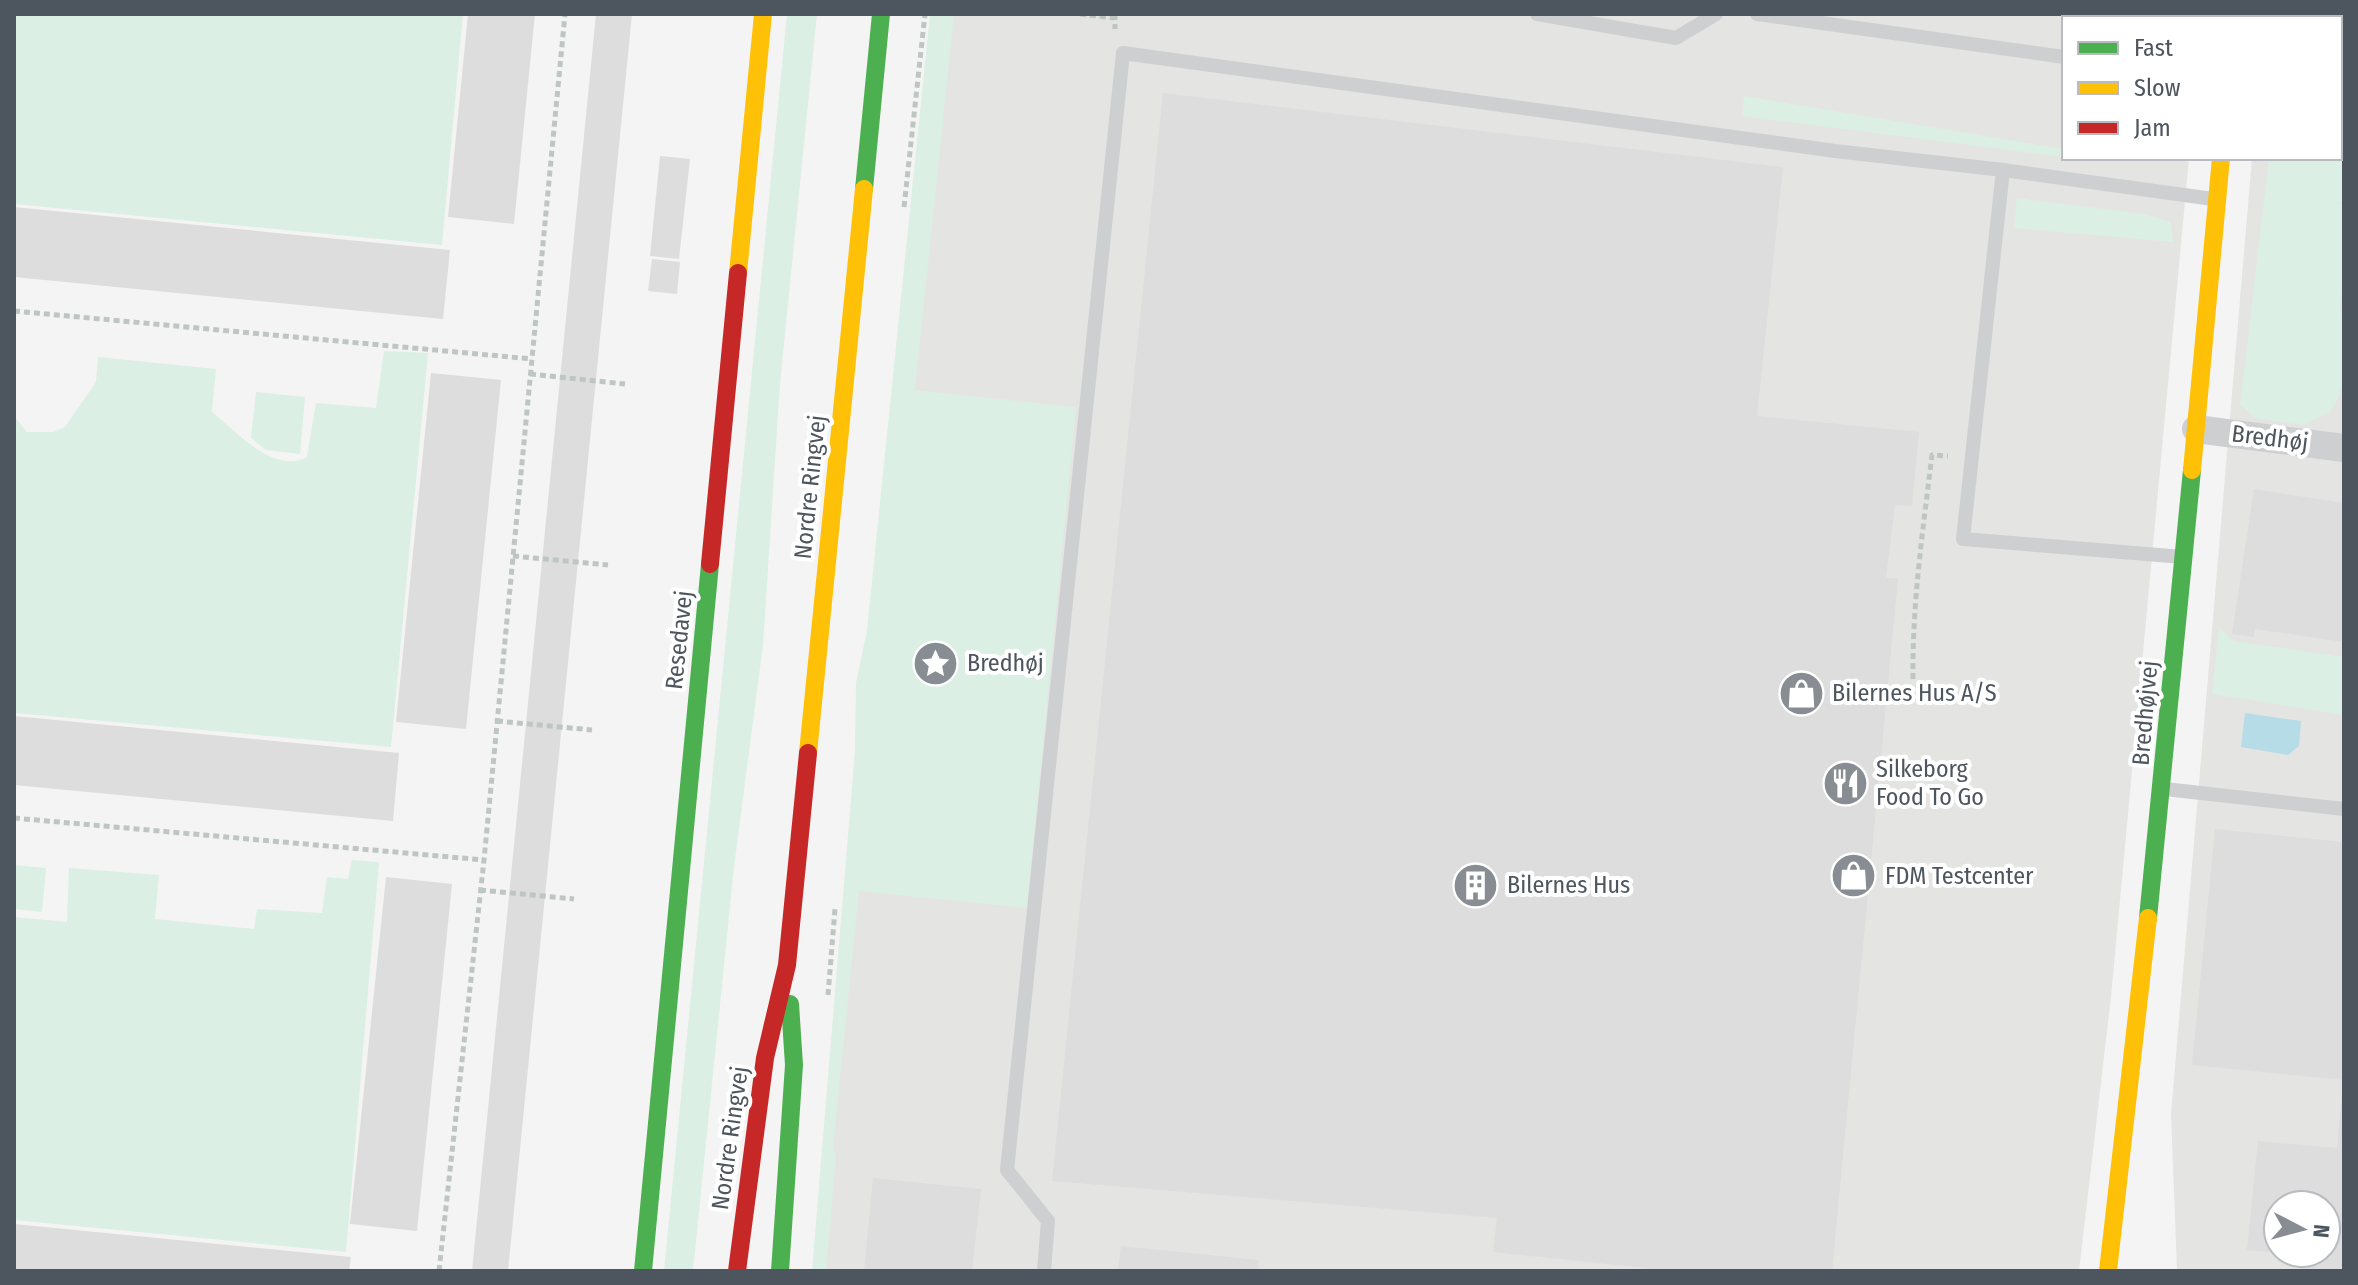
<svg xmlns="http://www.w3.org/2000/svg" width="2358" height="1285" viewBox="0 0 2358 1285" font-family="'Fira Sans Condensed',sans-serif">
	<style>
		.commercial { fill: #e4e4e2; fill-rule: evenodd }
		.green { fill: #dcefe4 }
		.water { fill: #b6dce8 }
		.building { fill: #ddddde }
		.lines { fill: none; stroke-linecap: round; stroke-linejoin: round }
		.path { stroke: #bec6c4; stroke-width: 5; stroke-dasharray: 6 4; stroke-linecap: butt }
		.lane { stroke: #cecfd1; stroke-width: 14 }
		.street { stroke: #cecfd1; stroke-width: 28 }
		.fast { stroke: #4caf50; stroke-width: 18 }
		.slow { stroke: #ffc107; stroke-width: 18 }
		.jam { stroke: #c62828; stroke-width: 18 }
		.labels { text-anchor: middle; stroke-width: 8; stroke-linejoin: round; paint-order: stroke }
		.street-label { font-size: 24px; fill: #4d555e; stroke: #fff }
		.poi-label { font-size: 24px; fill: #4d555e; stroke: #fff; text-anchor: start }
	</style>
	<rect width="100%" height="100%" fill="#f4f4f4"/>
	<!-- commercial -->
	<path class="commercial" d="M 932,14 L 2203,14 L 2203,18 L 2064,18 L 2064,158 L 2189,158 L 2111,997 L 2079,1271 L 814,1271 Z
		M 2265,14 L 2344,14 L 2344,1271 L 2177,1271 L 2171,1114 L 2252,158 L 2340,158 L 2340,18 L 2264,18 ZM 2278,1205 L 2326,1205 L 2326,1253 L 2278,1253 Z"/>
	<!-- green -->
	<path class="green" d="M 14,14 L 463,14 L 442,245 L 14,204 Z
		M 787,14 L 817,14 L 780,384 L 763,645 L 734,867 L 693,1271 L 664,1271 Z
		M 930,14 L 954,14 L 915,390 L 1076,407 L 1027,908 L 859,891 L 833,1148 L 836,1155 L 826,1271 L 812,1271 L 855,750 L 856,683 L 867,630 Z
		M 1744,96 L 2064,149 L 2064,157 L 1742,116 Z
		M 2340,156 L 2344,158 L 2344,203 L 2335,202 L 2344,205 L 2344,262 L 2340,309 L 2344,321 L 2344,374 L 2339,397 L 2331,411 L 2303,425 L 2255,418 L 2240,405 L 2269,158 Z
		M 2017,198 L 2144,214 L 2171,222 L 2173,242 L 2014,228 Z
		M 384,351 L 428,353 L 391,747 L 14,713 L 14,416 L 27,432 L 53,432 L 65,427 L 96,382 L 98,357 L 216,369 L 212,412 C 236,431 274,475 307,457 L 316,403 L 376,408 Z
		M 256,392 L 305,397 L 300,454 L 266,450 L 251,438 Z
		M 2219,627 L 2234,641 L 2344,657 L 2344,715 L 2212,694 Z
		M 352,860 L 379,862 L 346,1252 L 14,1220 L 14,917 L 67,922 L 69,868 L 159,875 L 155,919 L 254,929 L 257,909 L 322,913 L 327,877 L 348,879 Z
		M 14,865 L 46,868 L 42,912 L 14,909 Z"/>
	<!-- water -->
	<path class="water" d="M 2245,713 L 2301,721 L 2299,746 L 2288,755 L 2241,747 Z"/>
	<!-- building -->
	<path class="building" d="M 468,14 L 535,14 L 514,224 L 448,217 Z
		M 596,14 L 632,14 L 508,1271 L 472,1271 Z
		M 1163,93 L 1783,167 L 1757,416 L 1919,432 L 1912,506 L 1895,505 L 1886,578 L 1898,578 L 1832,1271 L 1674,1271 L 1493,1252 L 1497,1218 L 1052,1181 Z
		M 660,156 L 690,159 L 679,259 L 650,256 Z
		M 14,207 L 450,250 L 443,319 L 14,277 Z
		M 652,259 L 680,262 L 677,294 L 648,291 Z
		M 431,373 L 501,380 L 466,729 L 396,722 Z
		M 2254,489 L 2344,503 L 2344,642 L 2255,629 L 2254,637 L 2232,634 Z
		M 14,716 L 399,753 L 393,821 L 14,785 Z
		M 2215,829 L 2344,842 L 2344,1080 L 2192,1065 Z
		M 386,877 L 452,884 L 417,1231 L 350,1224 Z
		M 2342,1094 L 2344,1094 L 2344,1271 L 2300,1271 L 2301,1253 L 2326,1253 L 2326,1205 L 2278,1205 L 2278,1253 L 2247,1250 L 2258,1141 L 2337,1148 Z
		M 873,1178 L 981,1189 L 972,1271 L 864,1271 Z
		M 14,1224 L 351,1257 L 349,1271 L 14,1271 Z
		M 1121,1246 L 1259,1260 L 1258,1271 L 1118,1271 Z"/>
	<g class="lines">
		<!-- path -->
		<path class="path" d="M 1080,14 L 1114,18
			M 1115,14 L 1115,29
			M 904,207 L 925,14
			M 14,311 L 532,359
			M 530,374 L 625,384
			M 513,556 L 608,565
			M 1913,679 C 1912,604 1923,529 1932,455 L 1948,456
			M 497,721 L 592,730
			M 14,818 L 484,860
			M 480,890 L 574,899
			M 828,995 L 835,909
			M 439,1271 L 484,860 L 565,14"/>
		<!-- lane -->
		<path class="lane" d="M 1537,14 L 1676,38 L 1716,14
			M 1757,14 L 2064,57
			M 2003,170 L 1963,539 L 2183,557
			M 2165,789 L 2344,809
			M 1044,1271 L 1048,1221 L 1007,1170 L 1123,53 L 1835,151 L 2003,170 L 2213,199"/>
		<!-- street -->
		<path class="street" d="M 2196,429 L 2344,448"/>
		<!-- fast -->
		<path class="fast" d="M 864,189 L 881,14
			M 2148,918 L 2192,470
			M 643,1271 L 710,564
			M 780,1271 L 794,1065 L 790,1004"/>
		<!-- slow -->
		<path class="slow" d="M 738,273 L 763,14
			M 2192,470 L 2221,158
			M 808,753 L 864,189
			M 2108,1271 L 2148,918"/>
		<!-- jam -->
		<path class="jam" d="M 2233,14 L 2233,18
			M 710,564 L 738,273
			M 737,1271 L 765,1058 L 787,965 L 808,753"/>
	</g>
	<!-- icons -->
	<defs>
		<symbol id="sight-disc" viewBox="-11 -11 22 22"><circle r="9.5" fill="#878d92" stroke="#fff"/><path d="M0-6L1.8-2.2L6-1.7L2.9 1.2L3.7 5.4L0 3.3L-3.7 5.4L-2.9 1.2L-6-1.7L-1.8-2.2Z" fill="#fff"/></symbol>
		<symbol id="shop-disc" viewBox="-11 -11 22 22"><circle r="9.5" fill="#878d92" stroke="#fff"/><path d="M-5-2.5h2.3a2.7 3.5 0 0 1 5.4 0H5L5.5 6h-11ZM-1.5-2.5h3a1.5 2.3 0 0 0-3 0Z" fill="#fff"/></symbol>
		<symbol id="restaurant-disc" viewBox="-11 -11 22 22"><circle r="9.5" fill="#878d92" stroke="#fff"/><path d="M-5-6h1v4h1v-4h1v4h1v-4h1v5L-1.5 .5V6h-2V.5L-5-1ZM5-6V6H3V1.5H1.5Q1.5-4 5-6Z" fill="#fff"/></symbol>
		<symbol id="building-disc" viewBox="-11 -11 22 22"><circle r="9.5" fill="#878d92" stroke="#fff"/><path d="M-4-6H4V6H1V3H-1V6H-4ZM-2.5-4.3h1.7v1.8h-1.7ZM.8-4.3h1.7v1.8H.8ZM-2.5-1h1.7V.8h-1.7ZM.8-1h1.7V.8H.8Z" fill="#fff"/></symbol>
	</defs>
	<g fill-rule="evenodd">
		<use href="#sight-disc" x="910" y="638" width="51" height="51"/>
		<use href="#shop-disc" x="1776" y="668" width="51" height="51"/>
		<use href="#restaurant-disc" x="1820" y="758" width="51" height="51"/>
		<use href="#shop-disc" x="1828" y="850" width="51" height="51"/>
		<use href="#building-disc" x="1450" y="860" width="51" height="51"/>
	</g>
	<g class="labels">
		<!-- street labels -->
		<g class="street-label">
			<text transform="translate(2270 438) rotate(7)" y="8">Bredhøj</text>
			<text transform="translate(810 487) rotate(-84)" y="8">Nordre Ringvej</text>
			<text transform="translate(679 640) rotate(-84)" y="8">Resedavej</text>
			<text transform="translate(2145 713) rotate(-85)" y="8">Bredhøjvej</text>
			<text transform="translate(730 1138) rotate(-82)" y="8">Nordre Ringvej</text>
		</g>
		<!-- poi labels -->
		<g class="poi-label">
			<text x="967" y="671">Bredhøj</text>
			<text x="1832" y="701">Bilernes Hus A/S</text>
			<text x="1876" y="777">Silkeborg<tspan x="1876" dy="28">Food To Go</tspan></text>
			<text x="1885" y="884">FDM Testcenter</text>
			<text x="1507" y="893">Bilernes Hus</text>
		</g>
	</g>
	<!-- border -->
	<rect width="2358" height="1285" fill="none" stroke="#4d555e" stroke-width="32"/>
	<!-- legend -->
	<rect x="2062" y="16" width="280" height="144" fill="#ffffff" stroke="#b8bbbf" stroke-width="2"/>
	<rect x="2078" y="42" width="40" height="12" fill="#4caf50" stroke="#b8bbbf" stroke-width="2"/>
	<text x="2134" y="56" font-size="24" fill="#4d555e">Fast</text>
	<rect x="2078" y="82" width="40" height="12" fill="#ffc107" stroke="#b8bbbf" stroke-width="2"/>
	<text x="2134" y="96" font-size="24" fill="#4d555e">Slow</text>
	<rect x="2078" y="122" width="40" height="12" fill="#c62828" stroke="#b8bbbf" stroke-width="2"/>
	<text x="2134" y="136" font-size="24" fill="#4d555e">Jam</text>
	<!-- north arrow -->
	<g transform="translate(2302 1229) rotate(96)"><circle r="38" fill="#ffffff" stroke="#b8bbbf" stroke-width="2"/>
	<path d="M0-6L14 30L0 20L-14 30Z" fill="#878d92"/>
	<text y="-12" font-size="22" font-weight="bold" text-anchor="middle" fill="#4d555e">N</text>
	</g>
</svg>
